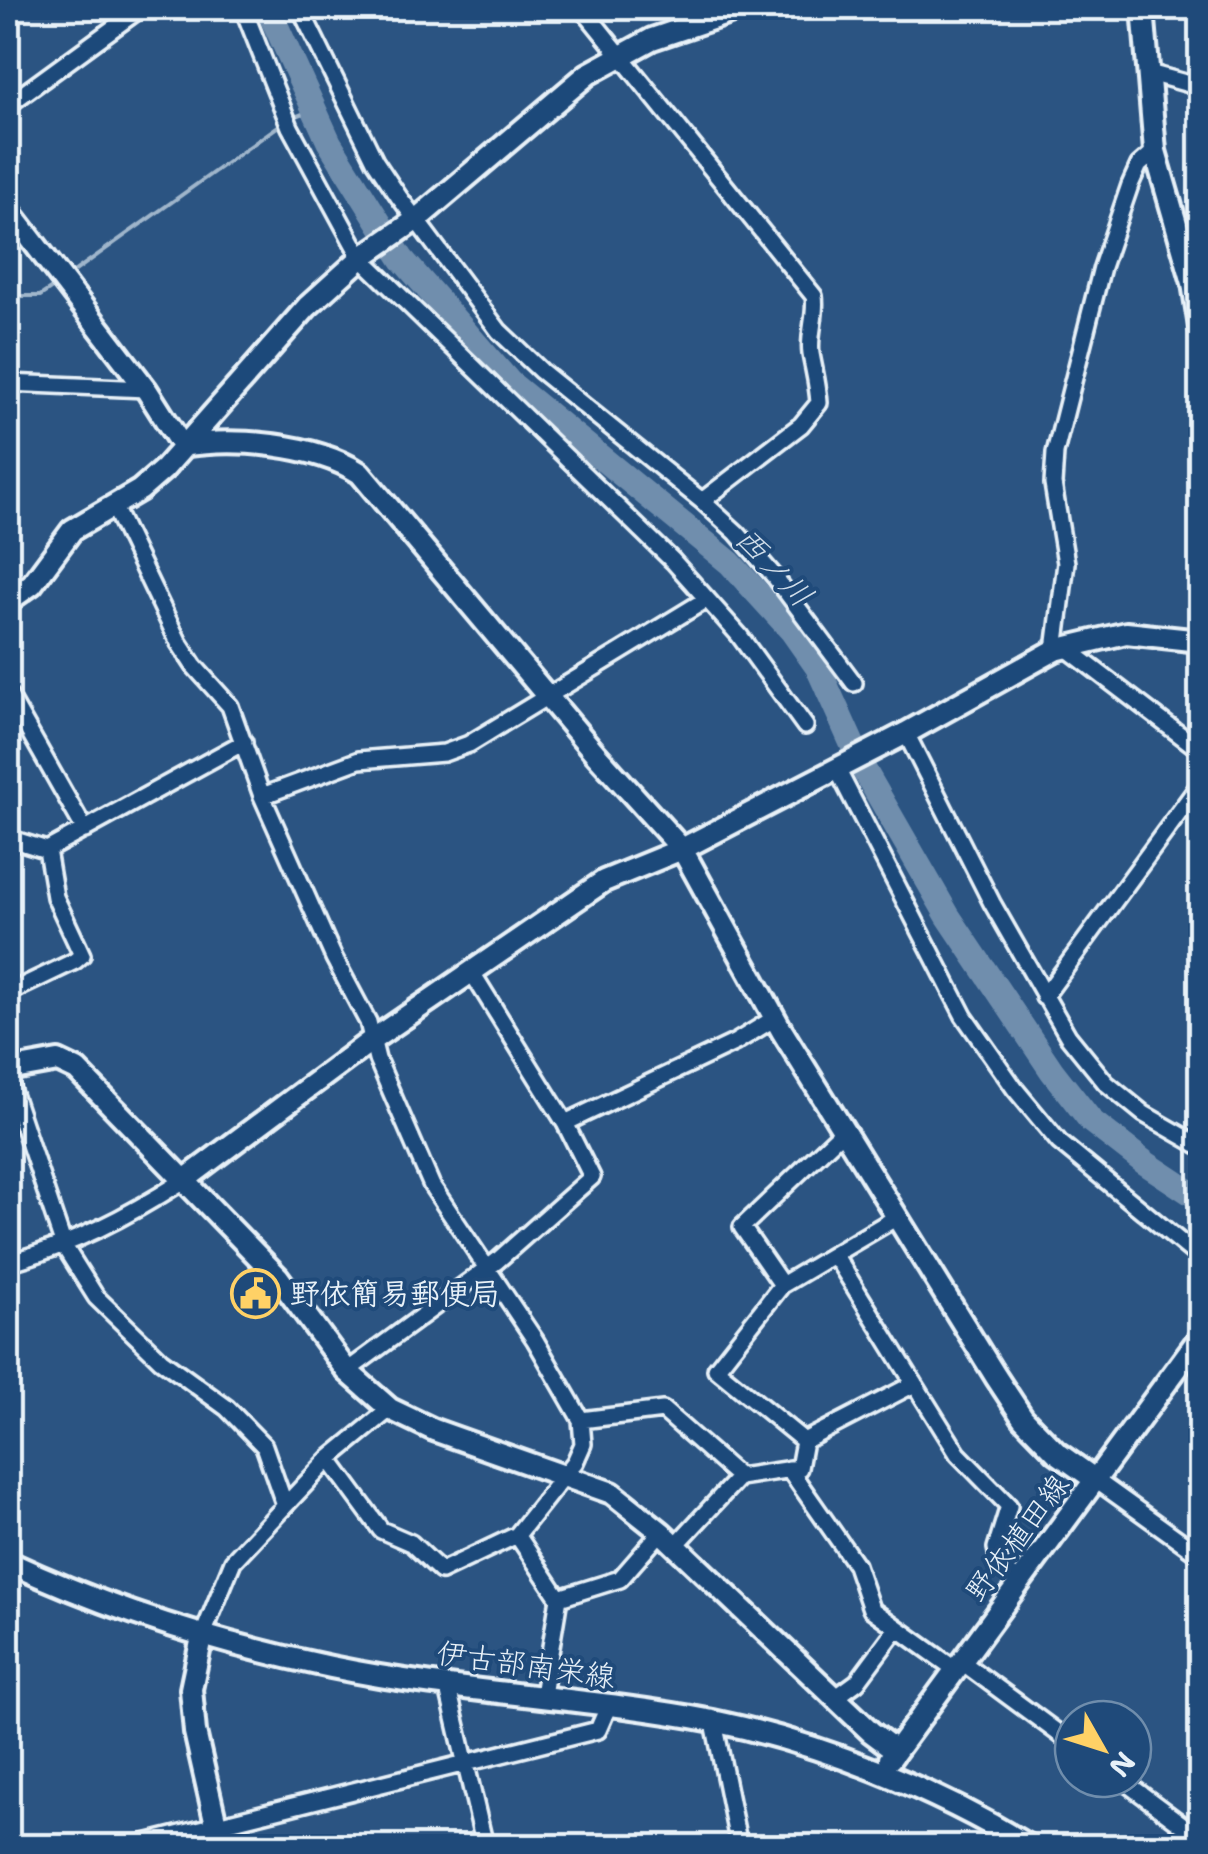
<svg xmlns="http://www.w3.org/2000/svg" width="1208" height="1854" viewBox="0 0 1208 1854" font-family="'Shantell Sans','Klee One',sans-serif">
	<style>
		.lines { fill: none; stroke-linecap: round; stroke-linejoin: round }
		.stream { stroke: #a0b6cb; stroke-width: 4 }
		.river { stroke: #708ead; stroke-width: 25 }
		.street-casing { stroke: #e8f1f8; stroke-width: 22 }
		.secondary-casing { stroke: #e8f1f8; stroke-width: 28 }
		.street { stroke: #1f4a7a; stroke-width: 15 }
		.secondary { stroke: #1f4a7a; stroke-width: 20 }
		.labels { text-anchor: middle; stroke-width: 8; stroke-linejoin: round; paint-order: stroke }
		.poi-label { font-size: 30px; font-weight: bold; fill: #e8f1f8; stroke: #1f4a7a; text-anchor: start }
		.street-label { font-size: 30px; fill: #e8f1f8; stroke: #1f4a7a }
		.water-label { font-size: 32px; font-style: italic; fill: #d0dde9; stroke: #1f4a7a }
	</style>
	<rect width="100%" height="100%" fill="#2b5482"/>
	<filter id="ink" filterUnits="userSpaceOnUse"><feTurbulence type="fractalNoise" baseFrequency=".01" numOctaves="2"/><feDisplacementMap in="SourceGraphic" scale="20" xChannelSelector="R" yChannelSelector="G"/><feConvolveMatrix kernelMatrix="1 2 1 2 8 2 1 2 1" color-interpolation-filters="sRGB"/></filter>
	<g filter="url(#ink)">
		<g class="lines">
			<!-- stream -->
			<path class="stream" d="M 292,118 L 312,110
				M 68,276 L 284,122
				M 8,296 L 40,296 L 55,286"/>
			<!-- river -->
			<path class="river" d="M 268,8 L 329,142 L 402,259 L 510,383 L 730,563 L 792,631 L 818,668 L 863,768 L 948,916 L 1052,1071 L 1091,1121 L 1144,1162 L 1200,1199"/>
			<defs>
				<path id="street" d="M 243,8 L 290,127 L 361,258 L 673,561 L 739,635 L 805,726
					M 300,8 L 375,161 L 399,197 L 499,331 L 541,371 L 702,501 L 737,533 L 775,577 L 854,683
					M 582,8 L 814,296 C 817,315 808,335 811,354 C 814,371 818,385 819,403 L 801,425 L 702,501
					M 1149,73 L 1200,87
					M 8,105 L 141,8
					M 8,383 L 146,389
					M 113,505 L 179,643 L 194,666 L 230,706 L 262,796 L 334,958 L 368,1022 L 377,1059 L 432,1186 L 535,1340 L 581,1420 L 583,1444 L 575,1462 L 517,1535 L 559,1598 L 543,1695
					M 1065,647 L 1200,750
					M 1055,650 L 1066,563 L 1053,484 L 1055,453 L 1102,267 L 1130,185 L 1139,165 L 1155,151
					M 8,694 L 85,830
					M 906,733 L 992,903 L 1068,1036 L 1106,1083 L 1144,1114 L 1200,1146
					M 837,769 L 964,1016 L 1015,1089 L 1059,1142 L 1200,1258
					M 262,796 L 359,760 L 444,753 L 469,744 L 707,599
					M 8,838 L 47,850 L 244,742
					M 8,993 L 75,961 L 82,955 L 55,897 L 47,850
					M 1044,997 L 1200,784
					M 8,1079 L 64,1246 L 96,1297 L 161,1360 L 227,1408 L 264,1446 L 284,1503
					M 565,1123 L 736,1042 L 775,1018
					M 834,1254 L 958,1454 L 1009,1506 L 996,1548 L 1000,1567 L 1021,1583
					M 8,1263 C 74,1244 125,1218 183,1181
					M 782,1285 L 742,1227 L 843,1131
					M 347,1371 L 497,1261 L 592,1177 L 565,1123 L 471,971
					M 581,1420 L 663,1410 L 739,1477 L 675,1546
					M 804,1441 L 914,1384
					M 329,1459 L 381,1530 L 411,1543 L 441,1571 L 517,1535
					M 789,1469 L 856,1565 L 871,1609 L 956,1670
					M 739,1477 L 799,1468 L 804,1441 L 716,1369 L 782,1285 L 897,1217
					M 1097,1481 L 1200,1555
					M 559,1598 L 620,1579 L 661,1532
					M 202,1637 L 233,1561 L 329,1459 L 390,1409
					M 962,1662 L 1073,1744
					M 447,1684 L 485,1846
					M 835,1698 L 857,1682 L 897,1628
					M 714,1722 L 739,1846
					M 1121,1779 L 1200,1838
					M 133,1846 L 598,1730 L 608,1707"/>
				<path id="secondary" d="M 1143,8 L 1155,151 L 1193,283 L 1200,327
					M 8,209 L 146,389 L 182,446
					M 182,446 C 235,437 315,444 360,473 L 595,753 L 682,849 L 782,1031 L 996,1377 L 1023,1418 L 1056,1452 L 1097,1481
					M 8,601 L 32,584 L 72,530 L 140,490 L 164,469 L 307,307 L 361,258 L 417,219 L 588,74 L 652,39 L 744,8
					M 8,1070 L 58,1061 L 77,1070 L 278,1277 L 347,1371 L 390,1409 L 434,1430 L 612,1493 L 661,1532 L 871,1732 L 895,1750
					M 183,1181 L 372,1040 L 604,881 L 682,849 L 906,733 L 1055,650 L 1126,633 L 1200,641
					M 8,1562 C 111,1610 219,1644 331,1667 C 456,1693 587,1697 713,1721 C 820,1743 935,1789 1028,1846
					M 202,1637 L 191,1689 L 195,1732 L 221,1846
					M 890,1759 L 1200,1337"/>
			</defs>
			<!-- street casing -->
			<use href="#street" class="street-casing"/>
			<!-- secondary casing -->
			<use href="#secondary" class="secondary-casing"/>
			<!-- street -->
			<use href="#street" class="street"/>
			<!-- secondary -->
			<use href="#secondary" class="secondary"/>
		</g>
	</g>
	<!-- icons -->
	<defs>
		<symbol id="civic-ring" viewBox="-11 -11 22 22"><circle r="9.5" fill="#1f4a7a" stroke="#ffd166" stroke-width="1.5"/><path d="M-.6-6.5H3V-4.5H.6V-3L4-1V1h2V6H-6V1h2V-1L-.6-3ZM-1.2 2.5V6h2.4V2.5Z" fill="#ffd166"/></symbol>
	</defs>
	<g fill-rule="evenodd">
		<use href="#civic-ring" x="228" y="1266" width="55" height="55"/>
	</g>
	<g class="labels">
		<!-- poi labels -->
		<g class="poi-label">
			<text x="290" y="1304">野依簡易郵便局</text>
		</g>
		<!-- street labels -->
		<g class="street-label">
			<text transform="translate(1017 1538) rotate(-53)" y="10">野依植田線</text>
			<text transform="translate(526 1665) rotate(8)" y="10">伊古部南栄線</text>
		</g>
		<!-- water labels -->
		<g class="water-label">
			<text transform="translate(774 567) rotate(46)" y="11">西ノ川</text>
		</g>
	</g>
	<!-- margin -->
	<rect width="1208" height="1854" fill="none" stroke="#1f4a7a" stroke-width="40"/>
	<rect x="20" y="20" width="1168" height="1814" fill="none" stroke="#e8f1f8" stroke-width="4" filter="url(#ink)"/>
	<!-- north arrow -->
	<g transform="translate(1103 1749) rotate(129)"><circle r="48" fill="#1f4a7a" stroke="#6f8dac" stroke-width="2.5"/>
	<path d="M0-8L18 38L0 25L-18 38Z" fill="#ffd166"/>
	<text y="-15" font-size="28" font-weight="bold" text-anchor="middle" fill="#e8f1f8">N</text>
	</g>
</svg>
